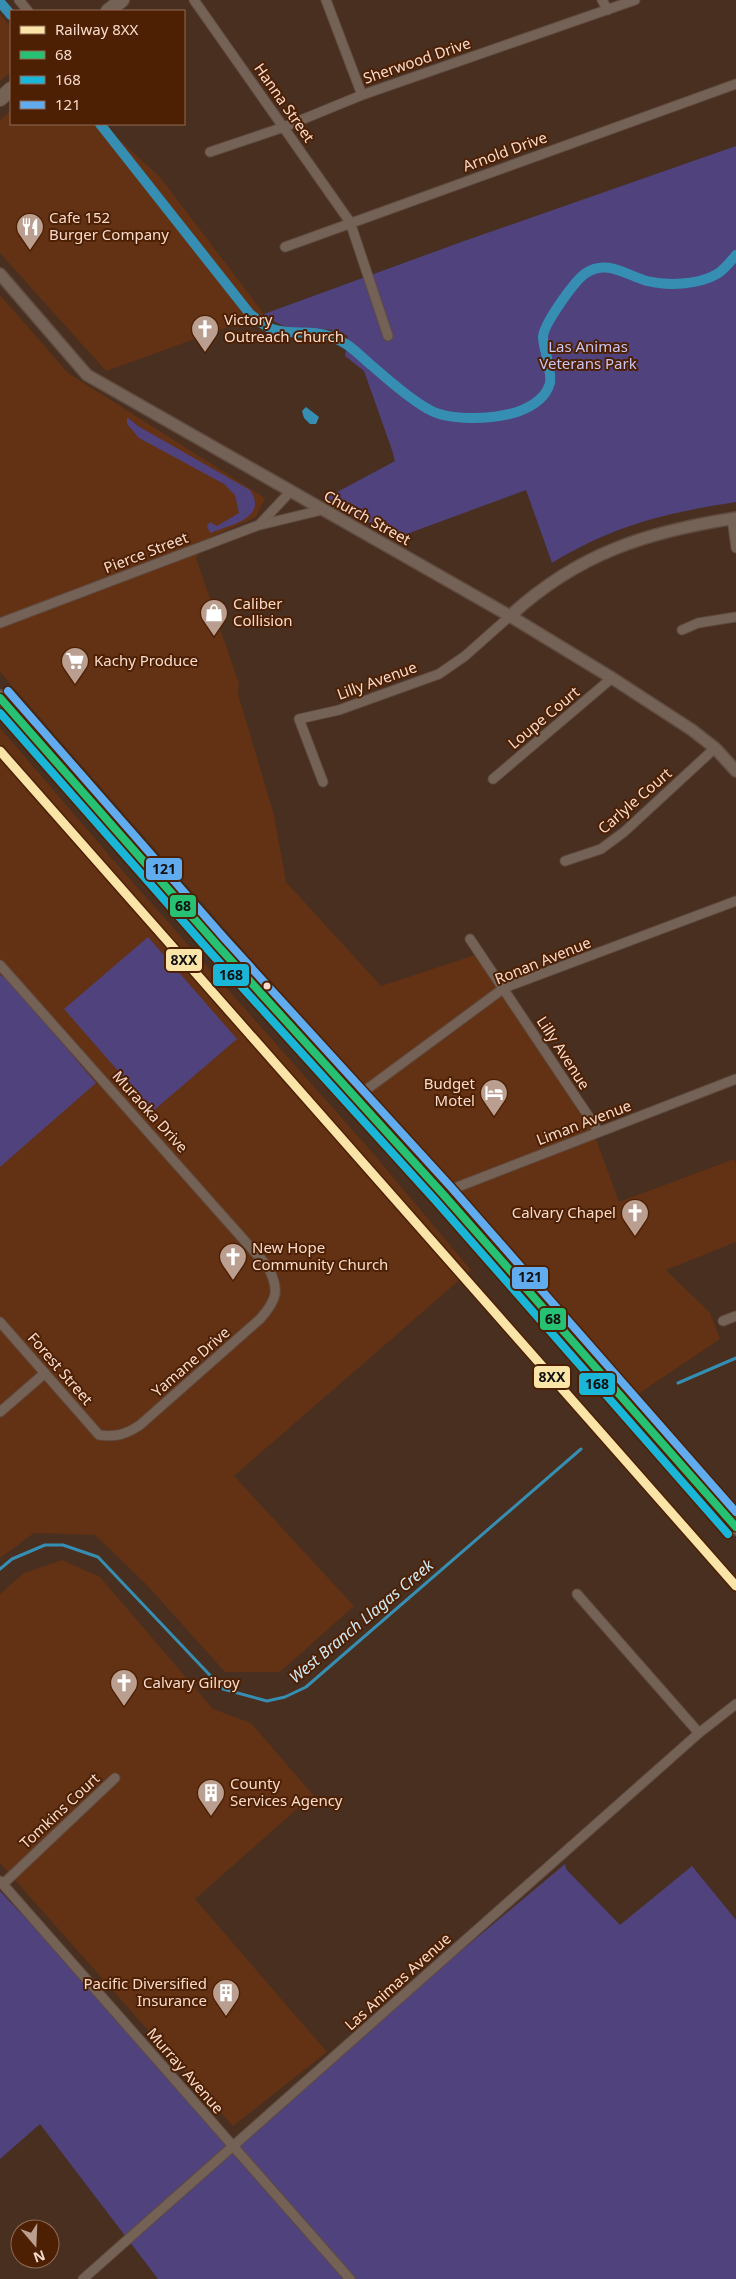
<svg xmlns="http://www.w3.org/2000/svg" width="736" height="2279" viewBox="0 0 736 2279" font-family="'Noto Sans',sans-serif">
	<style>
		.built { fill: #633214 }
		.green { fill: #4f427d }
		.water { fill: #368fb3 }
		.lines { fill: none; stroke-linecap: round; stroke-linejoin: round }
		.stream { stroke: #368fb3; stroke-width: 3 }
		.canal { stroke: #368fb3; stroke-width: 10 }
		.minor-casing { stroke: #604b40; stroke-width: 11 }
		.tertiary-casing { stroke: #604b40; stroke-width: 14 }
		.secondary-casing { stroke: #604b40; stroke-width: 16 }
		.primary-casing { stroke: #604b40; stroke-width: 18 }
		.minor { stroke: #756257; stroke-width: 9 }
		.tertiary { stroke: #756257; stroke-width: 11 }
		.secondary { stroke: #756257; stroke-width: 14 }
		.primary { stroke: #796458; stroke-width: 15 }
		.bus-1-casing { stroke: #4d2004; stroke-width: 11 }
		.bus-2-casing { stroke: #4d2004; stroke-width: 11 }
		.bus-3-casing { stroke: #4d2004; stroke-width: 11 }
		.bus-1 { stroke: #26c172; stroke-width: 8 }
		.bus-2 { stroke: #1ab6d8; stroke-width: 8 }
		.bus-3 { stroke: #60acee; stroke-width: 8 }
		.rail-1-casing { stroke: #4d2004; stroke-width: 12 }
		.rail-1 { stroke: #fae4a7; stroke-width: 9 }
		.bus-dot { fill: #f8dbcc; stroke: #4d2004; stroke-width: 2 }
		.labels { text-anchor: middle; stroke-width: 4; stroke-linejoin: round; paint-order: stroke }
		.street-label { font-size: 15px; fill: #f8dbcc; stroke: #4d2004 }
		.poi-label { font-size: 15px; fill: #f8dbcc; stroke: #4d2004; text-anchor: start }
		.park-label { font-size: 15px; fill: #c8c4f4; stroke: #4d2004 }
		.water-label { font-size: 16px; font-style: italic; fill: #cee9f5; stroke: #4d2004 }
		.line-badge { stroke: #4d2004; stroke-width: 2 }
		.pale-badge-label { font-size: 14px; text-anchor: middle; font-weight: bold; fill: #111 }
	</style>
	<rect width="100%" height="100%" fill="#482f20"/>
	<!-- built -->
	<path class="built" d="M 0,14 L 11,28 L 11,72 L 0,81 Z
		M 11,111 L 11,124 L 102,124 L 160,177 L 264,314 L 106,371 L 0,253 L 0,120 Z
		M 0,295 L 68,373 L 265,498 L 256,517 L 211,537 L 196,558 L 239,684 L 238,694 L 274,815 L 286,882 L 381,986 L 475,955 L 499,986 L 596,1139 L 619,1202 L 734,1159 L 736,1165 L 736,1242 L 666,1270 L 710,1313 L 720,1339 L 638,1394 L 246,953 L 0,672 Z
		M 0,728 L 122,870 L 371,1151 L 471,1270 L 234,1476 L 354,1606 L 280,1672 L 225,1672 L 148,1586 L 95,1535 L 34,1533 L 0,1558 Z
		M 62,1560 L 100,1577 L 213,1709 L 251,1723 L 313,1795 L 195,1899 L 327,2052 L 233,2126 L 0,1863 L 0,1594 L 24,1573 Z"/>
	<!-- green -->
	<path class="green" d="M 736,146 L 736,502 C 666,513 614,525 552,563 L 526,490 L 396,538 L 326,498 L 395,461 L 392,450 L 364,371 L 345,356 L 348,336 C 340,333 332,329 324,329 C 297,327 287,333 264,314 L 464,241 Z
		M 127,417 L 138,426 L 250,490 C 269,518 230,525 210,533 L 207,526 L 210,522 L 217,526 L 239,513 L 235,495 L 224,484 L 139,438 L 127,424 Z
		M 148,937 L 237,1039 L 153,1111 L 64,1009 Z
		M 0,975 L 9,981 L 96,1083 L 0,1167 Z
		M 565,1864 L 566,1869 L 620,1925 L 692,1866 L 736,1920 L 736,2279 L 158,2279 L 40,2124 L 0,2159 L 0,1891 L 128,2027 L 228,2146 Z"/>
	<!-- water -->
	<path class="water" d="M 306,407 L 319,417 L 316,424 L 310,424 L 304,418 L 302,411 Z"/>
	<g class="lines">
		<!-- stream -->
		<path class="stream" d="M 678,1383 L 736,1358
			M 0,1569 L 12,1559 L 45,1545 L 63,1545 L 98,1557 L 223,1689 L 267,1701 L 285,1697 L 306,1687 L 581,1449"/>
		<!-- canal -->
		<path class="canal" d="M 0,2 L 11,15
			M 100,124 L 250,314 C 257,319 264,326 272,329 C 291,336 312,329 332,337 C 349,343 358,354 371,365 C 389,380 408,398 428,409 C 450,422 494,419 517,412 C 531,407 546,398 550,383 C 552,370 544,351 543,338 C 542,326 575,280 586,273 C 607,259 626,275 647,281 C 667,286 698,285 717,274 C 724,270 731,261 736,255"/>
		<defs>
			<path id="minor" d="M 19,0 L 28,11
				M 194,0 L 350,222 L 388,336
				M 326,0 L 362,95
				M 602,0 L 608,10
				M 210,152 L 284,127 L 362,95 L 635,0
				M 285,247 L 736,84
				M 732,518 L 736,548
				M 260,525 L 322,510
				M 0,623 L 259,525 L 290,492
				M 682,630 L 698,623 L 736,617
				M 493,779 L 612,678
				M 323,782 L 299,719 L 339,710 L 439,674 L 465,656 L 510,616
				M 565,861 L 601,849 L 624,832 L 715,748
				M 470,939 L 599,1132
				M 0,965 L 268,1267 C 280,1290 277,1300 260,1319 L 140,1425 C 125,1435 116,1437 99,1435 L 0,1322
				M 355,1098 L 504,988 L 736,901
				M 442,1193 L 736,1079
				M 723,1321 L 736,1316
				M 0,1412 L 45,1373
				M 577,1594 L 699,1733
				M 0,1881 L 350,2279
				M 3,1884 L 115,1778
				M 83,2279 L 699,1733 L 736,1704"/>
			<path id="tertiary" d="M 0,274 L 87,375 L 510,616 L 612,678 L 692,730 L 715,748 L 736,771
				M 510,616 C 578,553 647,532 736,518"/>
			<path id="secondary" d="M 108,11 L 122,0
				M 0,99 L 11,89"/>
			<path id="primary" d="M 0,698 L 218,946 L 442,1193 L 736,1527"/>
		</defs>
		<!-- minor casing -->
		<use href="#minor" class="minor-casing"/>
		<!-- tertiary casing -->
		<use href="#tertiary" class="tertiary-casing"/>
		<!-- secondary casing -->
		<use href="#secondary" class="secondary-casing"/>
		<!-- primary casing -->
		<use href="#primary" class="primary-casing"/>
		<!-- minor -->
		<use href="#minor" class="minor"/>
		<!-- tertiary -->
		<use href="#tertiary" class="tertiary"/>
		<!-- secondary -->
		<use href="#secondary" class="secondary"/>
		<!-- primary -->
		<use href="#primary" class="primary"/>
		<defs>
			<path id="bus-1" d="M 0,698 L 218,946 L 442,1193 L 736,1527"/>
			<path id="bus-2" d="M 0,713 L 211,953 L 435,1200 L 728,1534"/>
			<path id="bus-3" d="M 8,691 L 225,939 L 450,1186 L 736,1512"/>
		</defs>
		<!-- bus-1 casing -->
		<use href="#bus-1" class="bus-1-casing"/>
		<!-- bus-2 casing -->
		<use href="#bus-2" class="bus-2-casing"/>
		<!-- bus-3 casing -->
		<use href="#bus-3" class="bus-3-casing"/>
		<!-- bus-1 -->
		<use href="#bus-1" class="bus-1"/>
		<!-- bus-2 -->
		<use href="#bus-2" class="bus-2"/>
		<!-- bus-3 -->
		<use href="#bus-3" class="bus-3"/>
		<defs>
			<path id="rail-1" d="M 0,751 L 736,1586"/>
		</defs>
		<!-- rail-1 casing -->
		<use href="#rail-1" class="rail-1-casing"/>
		<!-- rail-1 -->
		<use href="#rail-1" class="rail-1"/>
	</g>
	<!-- icons -->
	<defs>
		<symbol id="restaurant-pin" viewBox="-11 -11 22 30"><path d="M0 17L-7.5 6A9.5 9.5 0 1 1 7.5 6Z" fill="#ba9f90" stroke="#4d2004"/><path d="M-5-6h1v4h1v-4h1v4h1v-4h1v5L-1.5 .5V6h-2V.5L-5-1ZM5-6V6H3V1.5H1.5Q1.5-4 5-6Z" fill="#fff"/></symbol>
		<symbol id="church-pin" viewBox="-11 -11 22 30"><path d="M0 17L-7.5 6A9.5 9.5 0 1 1 7.5 6Z" fill="#ba9f90" stroke="#4d2004"/><path d="M-1.2-6h2.4v3.5h3.3v2.4h-3.3V6h-2.4V-.1h-3.3v-2.4h3.3Z" fill="#fff"/></symbol>
		<symbol id="shop-pin" viewBox="-11 -11 22 30"><path d="M0 17L-7.5 6A9.5 9.5 0 1 1 7.5 6Z" fill="#ba9f90" stroke="#4d2004"/><path d="M-5-2.5h2.3a2.7 3.5 0 0 1 5.4 0H5L5.5 6h-11ZM-1.5-2.5h3a1.5 2.3 0 0 0-3 0Z" fill="#fff"/></symbol>
		<symbol id="supermarket-pin" viewBox="-11 -11 22 30"><path d="M0 17L-7.5 6A9.5 9.5 0 1 1 7.5 6Z" fill="#ba9f90" stroke="#4d2004"/><path d="M-6-5.5h2.5l.6 2H6L4.5 2H-2.5L-4.4-4H-6ZM-1.5 3.2a1.3 1.3 0 1 0 .1 0ZM3 3.2a1.3 1.3 0 1 0 .1 0Z" fill="#fff"/></symbol>
		<symbol id="hotel-pin" viewBox="-11 -11 22 30"><path d="M0 17L-7.5 6A9.5 9.5 0 1 1 7.5 6Z" fill="#ba9f90" stroke="#4d2004"/><path d="M-6-4.5h1.5V1H6V5H4.5V3h-9V5H-6ZM-4 0a1.8 1.8 0 1 1 3.6 0ZM.5 0V-2.5h3Q6-2.5 6 0Z" fill="#fff"/></symbol>
		<symbol id="building-pin" viewBox="-11 -11 22 30"><path d="M0 17L-7.5 6A9.5 9.5 0 1 1 7.5 6Z" fill="#ba9f90" stroke="#4d2004"/><path d="M-4-6H4V6H1V3H-1V6H-4ZM-2.5-4.3h1.7v1.8h-1.7ZM.8-4.3h1.7v1.8H.8ZM-2.5-1h1.7V.8h-1.7ZM.8-1h1.7V.8H.8Z" fill="#fff"/></symbol>
	</defs>
	<g fill-rule="evenodd">
		<use href="#restaurant-pin" x="14" y="211" width="32" height="43"/>
		<use href="#church-pin" x="189" y="313" width="32" height="43"/>
		<use href="#shop-pin" x="198" y="597" width="32" height="43"/>
		<use href="#supermarket-pin" x="59" y="645" width="32" height="43"/>
		<use href="#hotel-pin" x="478" y="1077" width="32" height="43"/>
		<use href="#church-pin" x="619" y="1197" width="32" height="43"/>
		<use href="#church-pin" x="217" y="1241" width="32" height="43"/>
		<use href="#church-pin" x="108" y="1667" width="32" height="43"/>
		<use href="#building-pin" x="195" y="1777" width="32" height="43"/>
		<use href="#building-pin" x="210" y="1977" width="32" height="43"/>
	</g>
	<!-- markers -->
	<circle class="bus-dot" cx="267" cy="986" r="4.5"/>
	<g class="labels">
		<!-- street labels -->
		<g class="street-label">
			<text transform="translate(417 61) rotate(-19)" y="5">Sherwood Drive</text>
			<text transform="translate(284 103) rotate(55)" y="5">Hanna Street</text>
			<text transform="translate(505 152) rotate(-20)" y="5">Arnold Drive</text>
			<text transform="translate(367 518) rotate(29)" y="5">Church Street</text>
			<text transform="translate(146 553) rotate(-21)" y="5">Pierce Street</text>
			<text transform="translate(377 681) rotate(-20)" y="5">Lilly Avenue</text>
			<text transform="translate(544 718) rotate(-40)" y="5">Loupe Court</text>
			<text transform="translate(635 801) rotate(-41)" y="5">Carlyle Court</text>
			<text transform="translate(543 961) rotate(-22)" y="5">Ronan Avenue</text>
			<text transform="translate(563 1053) rotate(57)" y="5">Lilly Avenue</text>
			<text transform="translate(150 1112) rotate(48)" y="5">Muraoka Drive</text>
			<text transform="translate(584 1123) rotate(-21)" y="5">Liman Avenue</text>
			<text transform="translate(191 1362) rotate(-41)" y="5">Yamane Drive</text>
			<text transform="translate(60 1369) rotate(49)" y="5">Forest Street</text>
			<text transform="translate(60 1811) rotate(-43)" y="5">Tomkins Court</text>
			<text transform="translate(398 1982) rotate(-42)" y="5">Las Animas Avenue</text>
			<text transform="translate(185 2071) rotate(49)" y="5">Murray Avenue</text>
		</g>
		<!-- poi labels -->
		<g class="poi-label">
			<text x="49" y="223">Cafe 152<tspan x="49" dy="17">Burger Company</tspan></text>
			<text x="224" y="325">Victory<tspan x="224" dy="17">Outreach Church</tspan></text>
			<text x="233" y="609">Caliber<tspan x="233" dy="17">Collision</tspan></text>
			<text x="94" y="666">Kachy Produce</text>
			<text x="475" y="1089" text-anchor="end">Budget<tspan x="475" dy="17">Motel</tspan></text>
			<text x="616" y="1218" text-anchor="end">Calvary Chapel</text>
			<text x="252" y="1253">New Hope<tspan x="252" dy="17">Community Church</tspan></text>
			<text x="143" y="1688">Calvary Gilroy</text>
			<text x="230" y="1789">County<tspan x="230" dy="17">Services Agency</tspan></text>
			<text x="207" y="1989" text-anchor="end">Pacific Diversified<tspan x="207" dy="17">Insurance</tspan></text>
		</g>
		<!-- park labels -->
		<g class="park-label">
			<text x="588" y="352">Las Animas<tspan x="588" dy="17">Veterans Park</tspan></text>
		</g>
		<!-- water labels -->
		<g class="water-label">
			<text transform="translate(361 1621) rotate(-40)" y="6">West Branch Llagas Creek</text>
		</g>
	</g>
	<g class="line-badge">
		<rect x="145" y="857" width="38" height="24" rx="5" fill="#60acee"/>
		<rect x="169" y="894" width="28" height="24" rx="5" fill="#26c172"/>
		<rect x="165" y="948" width="38" height="24" rx="5" fill="#fae4a7"/>
		<rect x="212" y="963" width="38" height="24" rx="5" fill="#1ab6d8"/>
		<rect x="511" y="1266" width="38" height="24" rx="5" fill="#60acee"/>
		<rect x="539" y="1307" width="28" height="24" rx="5" fill="#26c172"/>
		<rect x="533" y="1365" width="38" height="24" rx="5" fill="#fae4a7"/>
		<rect x="578" y="1372" width="38" height="24" rx="5" fill="#1ab6d8"/>
	</g>
	<g class="pale-badge-label">
		<text x="164" y="874">121</text>
		<text x="183" y="911">68</text>
		<text x="184" y="965">8XX</text>
		<text x="231" y="980">168</text>
		<text x="530" y="1282">121</text>
		<text x="553" y="1324">68</text>
		<text x="552" y="1382">8XX</text>
		<text x="597" y="1389">168</text>
	</g>
	<!-- legend -->
	<rect x="10" y="10" width="175" height="115" fill="#4d2004" stroke="#916b54"/>
	<rect x="20" y="26" width="25" height="8" fill="#fae4a7" stroke="#916b54"/>
	<text x="55" y="35" font-size="15" fill="#f8dbcc">Railway 8XX</text>
	<rect x="20" y="51" width="25" height="8" fill="#26c172" stroke="#916b54"/>
	<text x="55" y="60" font-size="15" fill="#f8dbcc">68</text>
	<rect x="20" y="76" width="25" height="8" fill="#1ab6d8" stroke="#916b54"/>
	<text x="55" y="85" font-size="15" fill="#f8dbcc">168</text>
	<rect x="20" y="101" width="25" height="8" fill="#60acee" stroke="#916b54"/>
	<text x="55" y="110" font-size="15" fill="#f8dbcc">121</text>
	<!-- north arrow -->
	<g transform="translate(35 2244) rotate(161)"><circle r="24" fill="#4d2004" stroke="#916b54"/>
	<path d="M0-4L9 19L0 12L-9 19Z" fill="#ba9f90"/>
	<text y="-8" font-size="14" font-weight="bold" text-anchor="middle" fill="#f8dbcc">N</text>
	</g>
</svg>
